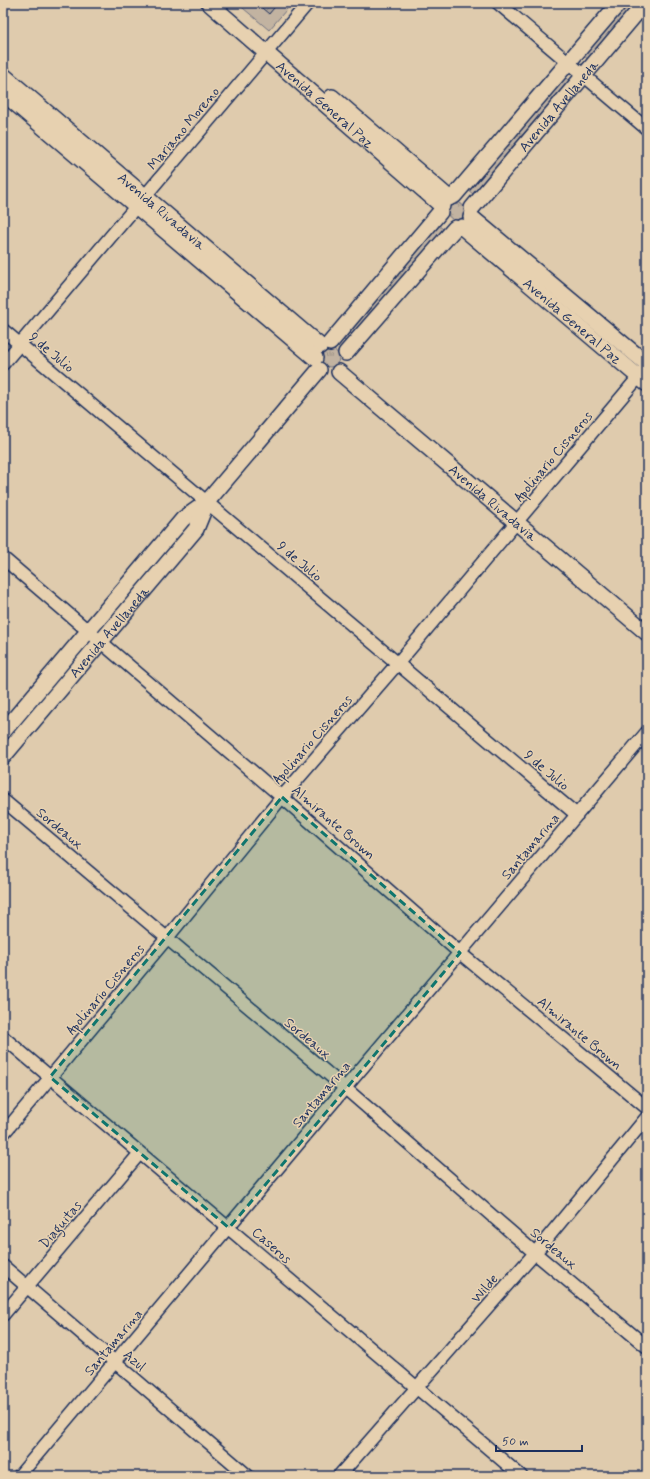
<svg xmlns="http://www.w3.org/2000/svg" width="650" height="1479" viewBox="0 0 650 1479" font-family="Mynerve,sans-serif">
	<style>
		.grass { fill: url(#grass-tufts); stroke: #6e7180 }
		.pitch { fill: #c2b3a1; stroke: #6e7180 }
		.building { fill: url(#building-hatch); stroke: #1b2f5e }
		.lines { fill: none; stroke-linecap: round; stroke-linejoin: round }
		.minor-casing { stroke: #1b2f5e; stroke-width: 15 }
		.major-casing { stroke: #1b2f5e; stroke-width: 18 }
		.minor { stroke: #e7d1b0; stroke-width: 12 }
		.major { stroke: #e7d1b0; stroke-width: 15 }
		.marked { fill: #0f766e; fill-opacity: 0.2; stroke: #0f766e; stroke-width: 3; stroke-dasharray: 8 5; stroke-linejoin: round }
		.labels { text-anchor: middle; stroke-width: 3; stroke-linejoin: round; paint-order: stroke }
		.street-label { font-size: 14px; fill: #1b2f5e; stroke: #e7d1b0 }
	</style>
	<defs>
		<pattern id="grass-tufts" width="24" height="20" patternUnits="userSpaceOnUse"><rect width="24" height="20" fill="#c2b3a1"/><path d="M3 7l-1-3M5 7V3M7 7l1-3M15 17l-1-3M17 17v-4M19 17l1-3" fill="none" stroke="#9d9286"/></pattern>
		<pattern id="building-hatch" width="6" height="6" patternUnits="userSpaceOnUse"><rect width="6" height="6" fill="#aea499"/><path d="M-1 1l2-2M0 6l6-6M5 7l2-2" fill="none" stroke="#8d8680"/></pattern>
	</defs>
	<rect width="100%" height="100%" fill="#dfcbad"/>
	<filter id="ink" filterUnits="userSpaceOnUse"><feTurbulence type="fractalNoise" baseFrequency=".025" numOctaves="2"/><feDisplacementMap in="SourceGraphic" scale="8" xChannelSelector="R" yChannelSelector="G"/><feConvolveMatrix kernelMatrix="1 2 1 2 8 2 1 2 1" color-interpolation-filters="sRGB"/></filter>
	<g filter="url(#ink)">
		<!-- grass -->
		<path class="grass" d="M 629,3 L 637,3 L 588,60 L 584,55 Z
			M 565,77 L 569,81 L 473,194 L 468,190 Z
			M447 211a9 9 0 1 1 18 0a9 9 0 1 1-18 0Z
			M 438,225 L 443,229 L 346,342 L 342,338 Z
			M321 358a9 9 0 1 1 18 0a9 9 0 1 1-18 0Z
			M 194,513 L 199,517 L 103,630 L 98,625 Z
			M 80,651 L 85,655 L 3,751 L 3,741 Z"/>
		<!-- pitch -->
		<path class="pitch" d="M 237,3 L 292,3 L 269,30 Z"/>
		<!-- building -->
		<path class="building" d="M 256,3 L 278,3 L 269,14 Z"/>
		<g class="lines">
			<defs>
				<path id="minor" d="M 498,3 L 647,129
					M 3,330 L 577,815
					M 3,364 L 308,3
					M 3,558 L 282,797 L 460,953 L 647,1108
					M 3,800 L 345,1088 L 535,1253 L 647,1347
					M 3,1037 L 521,1476
					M 3,1134 L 167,938 L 282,797 L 398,663 L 647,367
					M 3,1266 L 248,1476
					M 3,1315 L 140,1153
					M 19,1476 L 345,1088 L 647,732
					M 339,1476 L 535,1253 L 647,1117"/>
				<g id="major">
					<path id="s1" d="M 209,3 L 442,206"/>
					<path id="s2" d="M 3,75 L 320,346"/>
					<path d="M 3,93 L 315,358"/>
					<path d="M 332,97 L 449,198"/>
					<path d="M 454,196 L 619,3"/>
					<path id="s3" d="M 472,208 L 645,3"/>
					<path d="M 471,217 L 647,364"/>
					<path id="s4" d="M 462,227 L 647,384"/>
					<path d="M 330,343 L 440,212"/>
					<path d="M 346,353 L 455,228"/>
					<path id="s5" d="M 339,372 L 647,633"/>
					<path d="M 3,732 L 183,519 L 207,502 L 319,370"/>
					<path id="s6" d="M 3,757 L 196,529 L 207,502"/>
				</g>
			</defs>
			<!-- minor casing -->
			<use href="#minor" class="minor-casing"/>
			<!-- major casing -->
			<use href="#major" class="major-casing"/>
			<!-- minor -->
			<use href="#minor" class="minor"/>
			<!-- major -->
			<use href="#major" class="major"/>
		</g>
	</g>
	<!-- marked area -->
	<path class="marked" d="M 282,797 L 460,953 L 229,1228 L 50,1077 Z"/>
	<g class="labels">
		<!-- street labels -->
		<g class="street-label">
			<text dy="5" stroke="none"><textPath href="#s1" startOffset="154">Avenida General Paz</textPath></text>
			<text dy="5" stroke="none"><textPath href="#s3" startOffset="134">Avenida Avellaneda</textPath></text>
			<text transform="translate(183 128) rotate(-50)" y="5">Mariano Moreno</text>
			<text dy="5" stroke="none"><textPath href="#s2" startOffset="209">Avenida Rivadavia</textPath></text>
			<text dy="5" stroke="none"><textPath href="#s4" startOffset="145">Avenida General Paz</textPath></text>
			<text transform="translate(52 352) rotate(40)" y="5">9 de Julio</text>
			<text transform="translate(553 456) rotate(-50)" y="5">Apolinario Cisneros</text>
			<text dy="5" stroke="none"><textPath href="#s5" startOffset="202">Avenida Rivadavia</textPath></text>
			<text transform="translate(300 561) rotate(40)" y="5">9 de Julio</text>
			<text dy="5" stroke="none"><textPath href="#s6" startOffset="164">Avenida Avellaneda</textPath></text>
			<text transform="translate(312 739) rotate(-49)" y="5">Apolinario Cisneros</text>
			<text transform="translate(547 770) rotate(40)" y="5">9 de Julio</text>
			<text transform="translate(334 822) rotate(41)" y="5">Almirante Brown</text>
			<text transform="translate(60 828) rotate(40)" y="5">Sordeaux</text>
			<text transform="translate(530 846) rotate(-50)" y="5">Santamarina</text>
			<text transform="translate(105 989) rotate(-50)" y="5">Apolinario Cisneros</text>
			<text transform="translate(580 1033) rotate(40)" y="5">Almirante Brown</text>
			<text transform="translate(308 1038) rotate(40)" y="5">Sordeaux</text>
			<text transform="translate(321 1094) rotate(-50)" y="5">Santamarina</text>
			<text transform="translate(60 1224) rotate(-50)" y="5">Diaguitas</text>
			<text transform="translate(272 1245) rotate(41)" y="5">Caseros</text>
			<text transform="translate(554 1248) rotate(40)" y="5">Sordeaux</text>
			<text transform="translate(484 1288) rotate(-49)" y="5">Wilde</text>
			<text transform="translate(113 1342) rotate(-50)" y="5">Santamarina</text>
			<text transform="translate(135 1360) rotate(41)" y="5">Azul</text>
		</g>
	</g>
	<!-- margin -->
	<rect width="650" height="1479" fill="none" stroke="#e7d1b0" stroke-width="16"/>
	<rect x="8" y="8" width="634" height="1463" fill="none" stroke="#1b2f5e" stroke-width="1.5" filter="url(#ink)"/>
	<!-- scale -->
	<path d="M496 1445v6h86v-6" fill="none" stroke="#1b2f5e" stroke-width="2"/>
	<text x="502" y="1445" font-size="12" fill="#1b2f5e" stroke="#e7d1b0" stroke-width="3" paint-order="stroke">50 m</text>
</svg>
